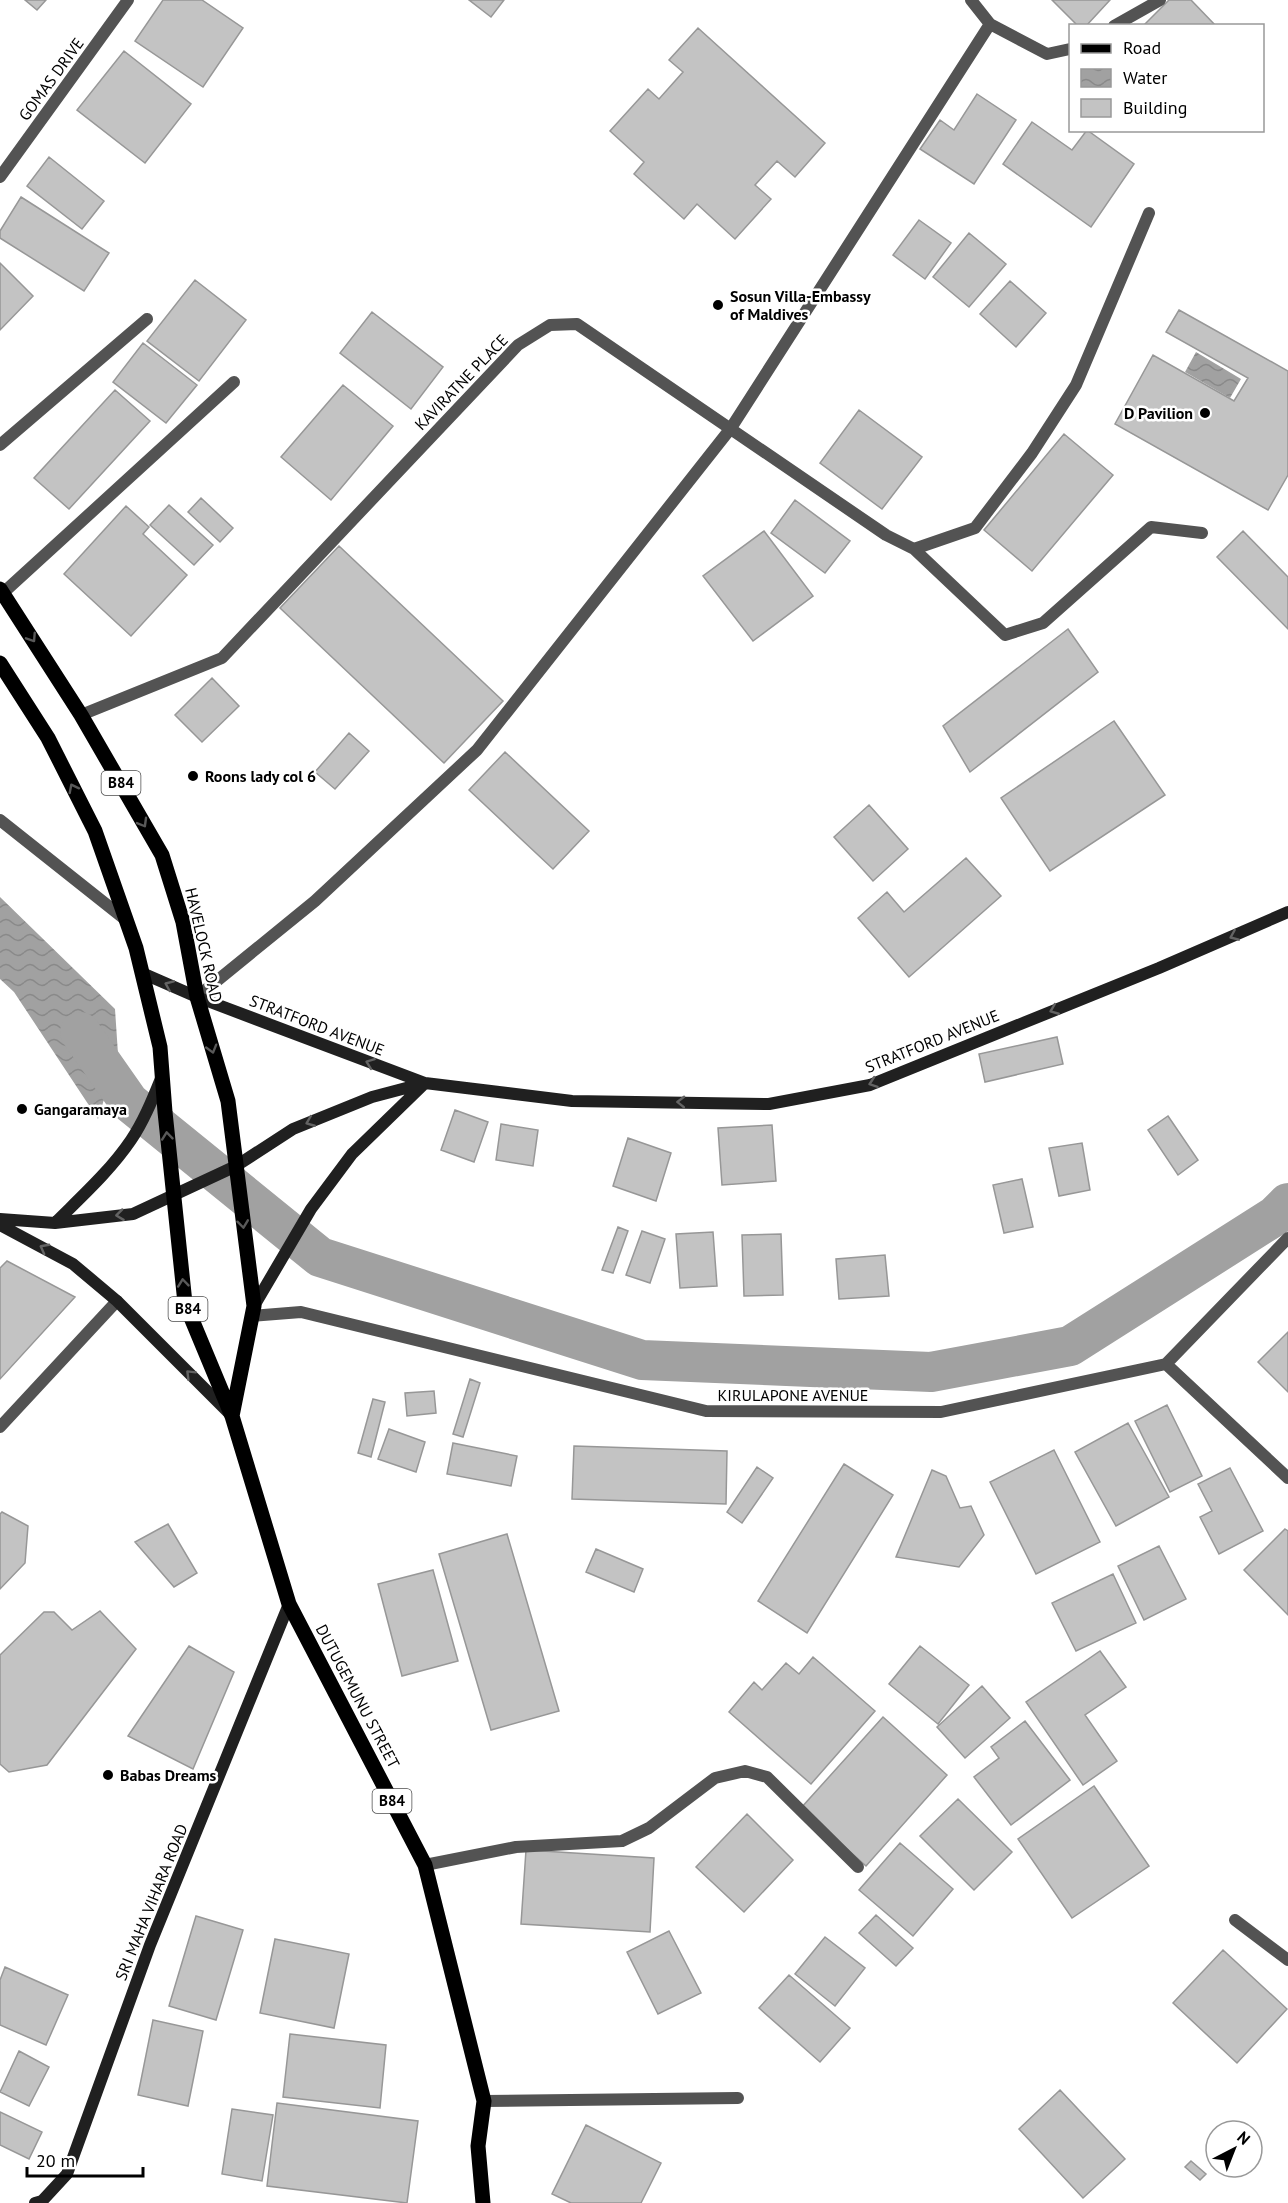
<svg xmlns="http://www.w3.org/2000/svg" width="1288" height="2203" viewBox="0 0 1288 2203" font-family="'PT Sans',sans-serif">
	<style>
		.water { fill: url(#water-waves) }
		.lines { fill: none; stroke-linecap: round; stroke-linejoin: round }
		.canal { stroke: #a1a1a1; stroke-width: 40 }
		.building { fill: #c3c3c3; stroke: #979797; stroke-width: 1.5 }
		.lane { stroke: #535353; stroke-width: 12 }
		.street { stroke: #535353; stroke-width: 12 }
		.secondary { stroke: #202020; stroke-width: 12 }
		.primary { stroke: #000; stroke-width: 15 }
		.oneway { stroke: #595959 }
		.oneway2 { stroke: #636363 }
		.poi-dot { fill: #000; stroke: #fff; stroke-width: 2 }
		.labels { text-anchor: middle; stroke-width: 5; stroke-linejoin: round; paint-order: stroke }
		.shield { fill: #fff; stroke: #4c4c4c; stroke-width: 1.5 }
		.shield-label { font-size: 15px; font-weight: bold; fill: #000 }
		.street-label { font-size: 16px; fill: #000; stroke: #fff }
		.poi-label { font-size: 16px; font-weight: bold; fill: #000; stroke: #fff; text-anchor: start }
	</style>
	<defs>
		<pattern id="water-waves" width="16" height="10" patternUnits="userSpaceOnUse" patternTransform="scale(1.5)"><rect width="16" height="10" fill="#a1a1a1"/><path d="M0 5q4-4 8 0t8 0" fill="none" stroke="#898989"/></pattern>
	</defs>
	<rect width="100%" height="100%" fill="#fff"/>
	<!-- water -->
	<path class="water" d="M 1196,352 L 1241,379 L 1230,398 L 1185,372 Z
		M 0,897 L 115,1009 L 118,1054 L 98,1119 L 14,992 L 0,979 Z"/>
	<g class="lines">
		<!-- canal -->
		<path class="canal" d="M 80,1032 L 129,1102 L 320,1257 L 642,1360 L 931,1372 L 1070,1346 L 1275,1216 L 1288,1203"/>
	</g>
	<!-- building -->
	<path class="building" d="M 25,0 L 46,0 L 37,10 Z
		M 163,0 L 202,0 L 243,28 L 203,87 L 135,41 Z
		M 469,0 L 504,0 L 491,17 Z
		M 1052,0 L 1110,0 L 1086,26 L 1078,26 Z
		M 1169,0 L 1191,0 L 1216,26 L 1143,26 Z
		M 698,28 L 825,143 L 795,177 L 777,161 L 755,185 L 771,199 L 735,239 L 697,204 L 684,219 L 634,174 L 644,162 L 610,131 L 648,89 L 659,99 L 683,72 L 669,60 Z
		M 124,51 L 191,104 L 145,163 L 77,110 Z
		M 977,94 L 1016,120 L 974,184 L 920,149 L 940,120 L 954,130 Z
		M 1032,122 L 1072,150 L 1087,130 L 1134,164 L 1091,227 L 1003,164 Z
		M 49,157 L 104,201 L 82,229 L 27,186 Z
		M 21,197 L 109,253 L 84,291 L 0,238 L 0,231 Z
		M 919,220 L 951,243 L 925,279 L 893,255 Z
		M 969,233 L 1006,264 L 969,307 L 933,277 Z
		M 0,263 L 33,296 L 0,330 Z
		M 195,280 L 246,320 L 199,381 L 147,341 Z
		M 1010,281 L 1046,313 L 1016,347 L 980,314 Z
		M 1179,310 L 1288,371 L 1288,475 L 1268,510 L 1115,424 L 1153,355 L 1234,401 L 1248,378 L 1166,332 Z
		M 372,312 L 443,367 L 411,409 L 340,353 Z
		M 143,343 L 197,385 L 166,423 L 113,382 Z
		M 343,385 L 393,426 L 331,500 L 281,457 Z
		M 115,390 L 150,421 L 69,509 L 34,478 Z
		M 859,410 L 922,457 L 882,509 L 820,463 Z
		M 1064,434 L 1113,475 L 1032,571 L 984,530 Z
		M 201,498 L 233,528 L 220,542 L 188,512 Z
		M 795,500 L 850,541 L 825,573 L 771,533 Z
		M 169,505 L 213,545 L 194,565 L 150,525 Z
		M 126,506 L 149,527 L 143,534 L 187,575 L 131,636 L 64,574 Z
		M 764,531 L 813,596 L 753,641 L 703,576 Z
		M 1243,531 L 1288,577 L 1288,629 L 1217,557 Z
		M 339,546 L 503,701 L 444,763 L 280,608 Z
		M 1068,629 L 1098,672 L 970,772 L 943,726 Z
		M 212,678 L 239,706 L 202,742 L 175,715 Z
		M 1114,721 L 1165,795 L 1050,871 L 1001,798 Z
		M 349,733 L 369,751 L 335,789 L 315,772 Z
		M 505,752 L 589,831 L 553,869 L 469,790 Z
		M 869,805 L 908,849 L 873,881 L 834,837 Z
		M 966,858 L 1001,896 L 909,977 L 858,918 L 887,892 L 904,912 Z
		M 1057,1037 L 1063,1064 L 985,1082 L 979,1054 Z
		M 455,1110 L 488,1122 L 474,1162 L 441,1150 Z
		M 1168,1116 L 1198,1160 L 1178,1175 L 1148,1130 Z
		M 501,1124 L 538,1130 L 533,1166 L 496,1160 Z
		M 772,1125 L 776,1181 L 722,1185 L 718,1128 Z
		M 628,1138 L 671,1153 L 656,1201 L 613,1186 Z
		M 1082,1143 L 1090,1190 L 1059,1196 L 1049,1148 Z
		M 1022,1179 L 1033,1227 L 1004,1233 L 993,1185 Z
		M 618,1227 L 628,1231 L 613,1273 L 602,1270 Z
		M 642,1231 L 665,1239 L 650,1283 L 626,1275 Z
		M 713,1232 L 717,1286 L 680,1288 L 676,1234 Z
		M 781,1234 L 783,1295 L 744,1296 L 742,1235 Z
		M 885,1255 L 889,1296 L 839,1299 L 836,1259 Z
		M 7,1261 L 75,1297 L 0,1379 L 0,1268 Z
		M 1288,1332 L 1288,1392 L 1258,1362 Z
		M 470,1379 L 480,1383 L 463,1437 L 453,1434 Z
		M 434,1391 L 436,1413 L 407,1416 L 405,1393 Z
		M 373,1399 L 385,1402 L 371,1457 L 358,1453 Z
		M 1167,1405 L 1202,1476 L 1170,1492 L 1135,1421 Z
		M 1128,1423 L 1169,1497 L 1116,1526 L 1075,1452 Z
		M 389,1429 L 425,1442 L 416,1472 L 378,1459 Z
		M 453,1443 L 517,1456 L 511,1486 L 447,1474 Z
		M 574,1446 L 727,1451 L 726,1504 L 572,1499 Z
		M 1054,1450 L 1100,1542 L 1036,1574 L 990,1482 Z
		M 844,1464 L 893,1495 L 807,1633 L 758,1601 Z
		M 757,1467 L 773,1478 L 742,1523 L 727,1512 Z
		M 1230,1468 L 1263,1531 L 1219,1554 L 1200,1517 L 1212,1511 L 1198,1484 Z
		M 932,1470 L 946,1476 L 960,1508 L 971,1506 L 984,1535 L 959,1567 L 896,1557 Z
		M 2,1512 L 28,1526 L 25,1563 L 0,1589 L 0,1514 Z
		M 168,1524 L 197,1573 L 174,1587 L 135,1542 Z
		M 1285,1529 L 1288,1531 L 1288,1615 L 1244,1570 Z
		M 507,1534 L 559,1711 L 491,1730 L 439,1554 Z
		M 1159,1546 L 1186,1599 L 1144,1620 L 1118,1566 Z
		M 596,1549 L 643,1569 L 634,1592 L 586,1572 Z
		M 433,1570 L 458,1661 L 402,1676 L 378,1584 Z
		M 1113,1574 L 1136,1623 L 1076,1651 L 1052,1603 Z
		M 100,1611 L 136,1649 L 47,1765 L 9,1772 L 0,1764 L 0,1655 L 44,1612 L 54,1612 L 72,1630 Z
		M 189,1646 L 234,1672 L 193,1769 L 128,1736 Z
		M 920,1646 L 969,1685 L 938,1724 L 889,1684 Z
		M 1100,1651 L 1126,1687 L 1085,1715 L 1117,1761 L 1083,1785 L 1026,1702 Z
		M 813,1657 L 875,1711 L 811,1784 L 729,1712 L 754,1682 L 762,1690 L 786,1663 L 799,1674 Z
		M 982,1686 L 1010,1718 L 965,1758 L 937,1727 Z
		M 883,1717 L 947,1775 L 866,1866 L 801,1808 Z
		M 1025,1721 L 1070,1780 L 1011,1825 L 974,1777 L 999,1758 L 991,1747 Z
		M 1094,1786 L 1149,1866 L 1072,1918 L 1018,1839 Z
		M 958,1799 L 1012,1852 L 974,1890 L 920,1836 Z
		M 747,1814 L 793,1860 L 744,1912 L 696,1867 Z
		M 900,1843 L 953,1889 L 913,1936 L 859,1890 Z
		M 526,1850 L 654,1858 L 650,1932 L 521,1924 Z
		M 876,1915 L 913,1948 L 896,1966 L 859,1933 Z
		M 196,1916 L 243,1930 L 216,2020 L 169,2006 Z
		M 669,1931 L 701,1993 L 658,2014 L 627,1952 Z
		M 825,1937 L 865,1968 L 835,2006 L 795,1974 Z
		M 275,1939 L 349,1954 L 334,2028 L 260,2013 Z
		M 1223,1950 L 1287,2009 L 1237,2063 L 1173,2003 Z
		M 5,1967 L 68,1995 L 46,2045 L 0,2025 L 0,1980 Z
		M 789,1975 L 850,2028 L 820,2062 L 759,2008 Z
		M 153,2020 L 203,2031 L 188,2106 L 138,2095 Z
		M 290,2034 L 386,2045 L 380,2108 L 283,2097 Z
		M 19,2051 L 49,2067 L 29,2106 L 0,2092 Z
		M 1060,2090 L 1125,2159 L 1083,2198 L 1019,2129 Z
		M 277,2103 L 418,2121 L 407,2203 L 267,2186 Z
		M 232,2109 L 273,2115 L 262,2181 L 222,2174 Z
		M 0,2112 L 42,2132 L 29,2159 L 0,2145 Z
		M 586,2125 L 661,2163 L 641,2203 L 571,2203 L 552,2194 Z
		M 1191,2161 L 1206,2174 L 1200,2180 L 1185,2167 Z"/>
	<g class="lines">
		<!-- lane -->
		<path class="lane" d="M 425,1865 L 516,1847 L 622,1841 L 649,1828 L 715,1778 L 745,1771 L 767,1777 L 858,1867"/>
		<!-- street -->
		<path class="street" d="M 971,0 L 990,24 L 1047,54 L 1070,49
			M 1114,26 L 1160,0
			M 0,177 L 128,0
			M 0,445 L 147,319
			M 914,549 L 975,528 L 1032,453 L 1076,385 L 1149,213
			M 3,593 L 234,382
			M 81,715 L 222,658 L 518,345 L 550,325 L 577,324 L 886,535 L 914,549 L 1005,635 L 1043,623 L 1151,527 L 1202,533
			M 0,820 L 126,920
			M 197,997 L 315,901 L 477,750 L 731,428 L 990,24
			M 251,1316 L 301,1312 L 706,1411 L 941,1412 L 1166,1364 L 1288,1238
			M 1166,1364 L 1288,1478
			M 0,1427 L 117,1301
			M 1235,1920 L 1288,1960
			M 484,2101 L 738,2098"/>
		<!-- secondary -->
		<path class="secondary" d="M 142,973 L 197,997 L 425,1083 L 572,1101 L 769,1104 L 870,1085 L 1159,968 L 1288,912
			M 0,1219 L 55,1223 L 133,1214 L 236,1166 L 293,1129 L 372,1097 L 425,1083
			M 55,1223 C 81,1197 110,1171 131,1140 C 144,1121 153,1098 162,1076
			M 0,1225 L 73,1264 L 117,1301 L 229,1413
			M 254,1306 L 311,1209 L 352,1154 L 424,1084
			M 35,2203 L 42,2201 L 67,2174 L 150,1945 L 289,1604"/>
		<!-- primary -->
		<path class="primary" d="M 0,589 L 81,715 L 162,855 L 183,922 L 197,997 L 228,1101 L 254,1306 L 232,1416
			M 0,663 L 48,738 L 95,831 L 136,948 L 160,1047 L 165,1112 L 185,1303 L 232,1416 L 289,1604 L 425,1865 L 484,2101 L 478,2146 L 483,2203"/>
	</g>
	<!-- one-way arrows -->
	<defs><path id="oneway-chevron" d="M-2-3.5L2.5 0L-2 3.5" fill="none" stroke-width="1.6" stroke-linecap="round" stroke-linejoin="round" transform="scale(1.5)"/></defs>
	<g class="oneway">
		<use href="#oneway-chevron" transform="translate(32 638) rotate(57)"/>
		<use href="#oneway-chevron" transform="translate(73 788) rotate(-117)"/>
		<use href="#oneway-chevron" transform="translate(143 823) rotate(60)"/>
		<use href="#oneway-chevron" transform="translate(212 1049) rotate(74)"/>
		<use href="#oneway-chevron" transform="translate(167 1136) rotate(-96)"/>
		<use href="#oneway-chevron" transform="translate(243 1224) rotate(83)"/>
		<use href="#oneway-chevron" transform="translate(183 1283) rotate(-96)"/>
	</g>
	<g class="oneway2">
		<use href="#oneway-chevron" transform="translate(1234 936) rotate(157)"/>
		<use href="#oneway-chevron" transform="translate(169 985) rotate(-157)"/>
		<use href="#oneway-chevron" transform="translate(1054 1010) rotate(158)"/>
		<use href="#oneway-chevron" transform="translate(370 1063) rotate(-159)"/>
		<use href="#oneway-chevron" transform="translate(873 1083) rotate(161)"/>
		<use href="#oneway-chevron" transform="translate(681 1102) rotate(-179)"/>
		<use href="#oneway-chevron" transform="translate(310 1122) rotate(158)"/>
		<use href="#oneway-chevron" transform="translate(120 1215) rotate(173)"/>
		<use href="#oneway-chevron" transform="translate(44 1248) rotate(-152)"/>
		<use href="#oneway-chevron" transform="translate(190 1374) rotate(-135)"/>
	</g>
	<!-- markers -->
	<g class="poi-dot">
		<circle cx="718" cy="305" r="6"/>
		<circle cx="1205" cy="413" r="6"/>
		<circle cx="193" cy="776" r="6"/>
		<circle cx="22" cy="1109" r="6"/>
		<circle cx="108" cy="1775" r="6"/>
	</g>
	<g class="labels">
		<!-- shield labels -->
		<g class="shield">
			<rect x="101.5" y="771" width="39" height="24" rx="4.5"/>
			<rect x="168.5" y="1297" width="39" height="24" rx="4.5"/>
			<rect x="372.5" y="1789" width="39" height="24" rx="4.5"/>
		</g>
		<g class="shield-label">
			<text x="121" y="788">B84</text>
			<text x="188" y="1314">B84</text>
			<text x="392" y="1806">B84</text>
		</g>
		<!-- street labels -->
		<g class="street-label">
			<text transform="translate(51 79) rotate(-54)" y="6">GOMAS DRIVE</text>
			<text transform="translate(461 382) rotate(-46)" y="6">KAVIRATNE PLACE</text>
			<text transform="translate(204 945) rotate(77)" y="6">HAVELOCK ROAD</text>
			<text transform="translate(317 1025) rotate(21)" y="6">STRATFORD AVENUE</text>
			<text transform="translate(932 1041) rotate(-22)" y="6">STRATFORD AVENUE</text>
			<text x="793" y="1401">KIRULAPONE AVENUE</text>
			<text transform="translate(358 1696) rotate(62)" y="6">DUTUGEMUNU STREET</text>
			<text transform="translate(151 1902) rotate(-68)" y="6">SRI MAHA VIHARA ROAD</text>
		</g>
		<!-- poi labels -->
		<g class="poi-label">
			<text x="730" y="302">Sosun Villa-Embassy<tspan x="730" dy="18">of Maldives</tspan></text>
			<text x="1193" y="419" text-anchor="end">D Pavilion</text>
			<text x="205" y="782">Roons lady col 6</text>
			<text x="34" y="1115">Gangaramaya</text>
			<text x="120" y="1781">Babas Dreams</text>
		</g>
	</g>
	<!-- legend -->
	<rect x="1069" y="24" width="195" height="108" fill="#ffffff" stroke="#999999" stroke-width="1.5"/>
	<rect x="1081" y="44" width="30" height="9" fill="#000000" stroke="#999999" stroke-width="1.5"/>
	<text x="1123" y="54" font-size="18" fill="#000000">Road</text>
	<rect x="1081" y="69" width="30" height="18" fill="url(#water-waves)" stroke="#999999" stroke-width="1.5"/>
	<text x="1123" y="84" font-size="18" fill="#000000">Water</text>
	<rect x="1081" y="99" width="30" height="18" fill="#c3c3c3" stroke="#999999" stroke-width="1.5"/>
	<text x="1123" y="114" font-size="18" fill="#000000">Building</text>
	<!-- north arrow -->
	<g transform="translate(1234 2149) rotate(42)"><circle r="28" fill="#ffffff" stroke="#999999" stroke-width="1.5"/>
	<path d="M0-4.5L10 22L0 15L-10 22Z" fill="#000000"/>
	<text y="-9" font-size="16" font-weight="bold" text-anchor="middle" fill="#000000">N</text>
	</g>
	<!-- scale -->
	<path d="M27 2167v9h116v-9" fill="none" stroke="#000000" stroke-width="3"/>
	<text x="36" y="2167" font-size="18" fill="#000000" stroke="#ffffff" stroke-width="4.5" paint-order="stroke">20 m</text>
</svg>
